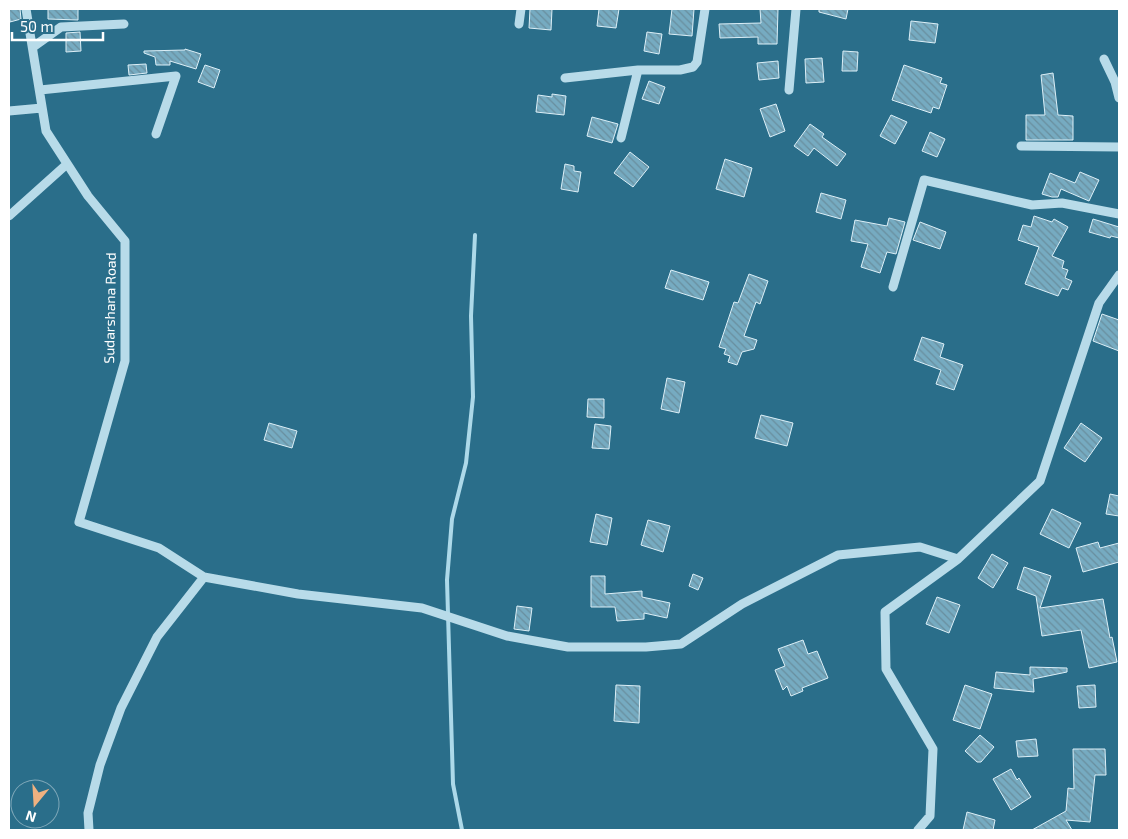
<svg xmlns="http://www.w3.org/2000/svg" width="1128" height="839" viewBox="0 0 1128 839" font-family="'Exo 2',sans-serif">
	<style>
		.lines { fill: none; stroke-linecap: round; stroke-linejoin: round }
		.stream { stroke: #add9e9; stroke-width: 4 }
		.building { fill: url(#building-back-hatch); stroke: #dceff7 }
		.minor { stroke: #b8dbe9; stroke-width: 9 }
		.labels { text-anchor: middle; stroke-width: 5; stroke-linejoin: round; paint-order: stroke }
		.street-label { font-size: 14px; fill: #fff; stroke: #2a6e8a }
	</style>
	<defs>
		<pattern id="building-back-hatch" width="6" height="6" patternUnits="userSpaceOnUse" patternTransform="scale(1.25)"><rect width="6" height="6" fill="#76abc1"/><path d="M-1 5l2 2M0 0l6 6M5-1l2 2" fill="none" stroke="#698e9e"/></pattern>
	</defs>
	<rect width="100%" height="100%" fill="#2a6e8a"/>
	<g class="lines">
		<!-- stream -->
		<path class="stream" d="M 462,830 L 453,784 L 447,580 L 452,519 L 466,463 L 473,397 L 471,316 L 475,235"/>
	</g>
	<!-- building -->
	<path class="building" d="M 9,9 L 20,9 L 21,19 L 10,22 Z
		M 48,9 L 78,9 L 78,20 L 48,19 Z
		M 530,9 L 552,9 L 551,30 L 529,28 Z
		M 599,9 L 619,9 L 616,28 L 597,26 Z
		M 672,9 L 694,9 L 692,36 L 669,34 Z
		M 760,9 L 778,9 L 777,44 L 758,44 L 758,37 L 720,38 L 719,24 L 761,23 Z
		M 819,9 L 848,9 L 846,19 L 819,12 Z
		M 911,21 L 938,24 L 935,43 L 909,40 Z
		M 80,32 L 81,51 L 66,52 L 66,33 Z
		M 647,32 L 662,34 L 659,54 L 644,51 Z
		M 185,49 L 201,54 L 196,69 L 170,61 L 170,65 L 156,65 L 155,57 L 144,53 L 144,51 L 185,50 Z
		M 843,51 L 858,52 L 857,71 L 842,71 Z
		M 822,58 L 824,82 L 806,83 L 805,59 Z
		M 778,61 L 779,78 L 759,80 L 757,63 Z
		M 146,64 L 147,73 L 129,75 L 128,65 Z
		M 205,65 L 220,70 L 214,88 L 198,82 Z
		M 904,65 L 942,78 L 940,83 L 947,85 L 939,109 L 933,107 L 931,113 L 892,100 Z
		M 1053,73 L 1058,115 L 1073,116 L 1073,140 L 1026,140 L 1026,115 L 1045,115 L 1041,75 Z
		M 649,81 L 665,87 L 659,104 L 642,99 Z
		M 552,94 L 566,96 L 564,115 L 536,112 L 538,95 L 552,97 Z
		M 776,104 L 785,131 L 770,137 L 760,109 Z
		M 891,115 L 907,122 L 895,144 L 880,136 Z
		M 592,117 L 618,124 L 612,143 L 587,136 Z
		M 810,124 L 824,134 L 822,137 L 846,154 L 837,166 L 814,148 L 808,156 L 794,146 Z
		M 930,132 L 945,139 L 937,157 L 922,151 Z
		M 630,152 L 649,167 L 633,187 L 614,173 Z
		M 725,159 L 752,168 L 744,197 L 716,189 Z
		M 565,164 L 574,166 L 574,171 L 581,172 L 578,192 L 561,189 Z
		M 1080,172 L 1099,180 L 1089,201 L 1061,189 L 1058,197 L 1052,197 L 1042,194 L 1050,173 L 1075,183 Z
		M 821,193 L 846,200 L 841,219 L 816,212 Z
		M 1034,216 L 1052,222 L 1054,219 L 1068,227 L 1052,256 L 1064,261 L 1062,268 L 1068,270 L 1065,278 L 1072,281 L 1068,290 L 1062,288 L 1058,296 L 1025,284 L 1039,247 L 1018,240 L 1023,225 L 1031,227 Z
		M 889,218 L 905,222 L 896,254 L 887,252 L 880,273 L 861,267 L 868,244 L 851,241 L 855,220 L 887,226 Z
		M 1093,219 L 1119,227 L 1119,238 L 1111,236 L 1110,238 L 1089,232 Z
		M 920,222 L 946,232 L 940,249 L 913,240 Z
		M 671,270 L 709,282 L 703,300 L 665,288 Z
		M 749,274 L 768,281 L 760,304 L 756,302 L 744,336 L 757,340 L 754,349 L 742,352 L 737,365 L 728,362 L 730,356 L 724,354 L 726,349 L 719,347 L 734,302 L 738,303 Z
		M 1102,314 L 1119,320 L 1119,351 L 1093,341 Z
		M 922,337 L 944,344 L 940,357 L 963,365 L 954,390 L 936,384 L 941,370 L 914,360 Z
		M 667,378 L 685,382 L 679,413 L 661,409 Z
		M 588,399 L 604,399 L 604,418 L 587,417 Z
		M 761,415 L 793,423 L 787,446 L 755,438 Z
		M 269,423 L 297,431 L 292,448 L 264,440 Z
		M 1081,423 L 1102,438 L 1085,462 L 1064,448 Z
		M 595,424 L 611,426 L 609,449 L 592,448 Z
		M 1110,494 L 1119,496 L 1119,516 L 1106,514 Z
		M 1052,509 L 1081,523 L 1069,548 L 1040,534 Z
		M 596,514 L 612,518 L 607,545 L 590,542 Z
		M 648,520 L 670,526 L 663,552 L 641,545 Z
		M 1098,542 L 1100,548 L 1119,543 L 1119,562 L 1083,572 L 1076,548 Z
		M 992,554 L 1008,563 L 993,588 L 978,578 Z
		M 1024,567 L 1051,576 L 1040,608 L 1103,599 L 1110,638 L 1112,637 L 1117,662 L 1089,668 L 1081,630 L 1042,636 L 1036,596 L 1017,589 Z
		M 693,574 L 703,578 L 698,590 L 689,586 Z
		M 591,576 L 605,576 L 605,594 L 642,591 L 642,597 L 670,603 L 667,618 L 644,613 L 644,619 L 617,621 L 615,607 L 591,607 Z
		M 937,597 L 960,605 L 949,633 L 926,624 Z
		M 517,606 L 532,608 L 529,631 L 514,629 Z
		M 803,640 L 808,654 L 817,651 L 828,678 L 802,688 L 803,691 L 791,696 L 787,686 L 783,690 L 775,670 L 785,666 L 778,649 Z
		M 1030,667 L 1067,668 L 1067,672 L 1033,679 L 1034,692 L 994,688 L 996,672 L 1030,675 Z
		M 616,685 L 640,686 L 639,723 L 614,721 Z
		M 965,685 L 992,694 L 980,729 L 953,720 Z
		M 1095,685 L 1096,707 L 1079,708 L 1077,686 Z
		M 980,735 L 994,747 L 981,762 L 977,762 L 965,751 Z
		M 1036,739 L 1038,756 L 1018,757 L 1016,741 Z
		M 1073,749 L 1105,749 L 1106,775 L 1095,775 L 1090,822 L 1066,820 L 1072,830 L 1032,830 L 1066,811 L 1068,788 L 1074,789 Z
		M 1011,769 L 1017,780 L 1019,778 L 1031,797 L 1011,810 L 993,779 Z
		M 967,812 L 995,820 L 993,830 L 963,830 Z"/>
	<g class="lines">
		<!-- minor -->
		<path class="minor" d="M 26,9 L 46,131 L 88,196 L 125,241 L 125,361 L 79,522 L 159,548 L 204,577 L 298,594 L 422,608 L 507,636 L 568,647 L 646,647 L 681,644 L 742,604 L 838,555 L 920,547 L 958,559
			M 519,24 L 521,9
			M 33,47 L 61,27 L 124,24
			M 1104,59 L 1115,82 L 1119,98
			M 565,78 L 638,70 L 680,70 L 693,67 L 697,62 L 705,9
			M 40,90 L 176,76 L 156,134
			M 789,90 L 796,9
			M 9,111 L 42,108
			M 621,138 L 638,70
			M 1021,146 L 1119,147
			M 9,216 L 67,164
			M 893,287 L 924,180 L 1032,205 L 1062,203 L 1119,214
			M 89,830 L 88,813 L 100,765 L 121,708 L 157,637 L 204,577
			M 918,830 L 930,816 L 933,749 L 886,669 L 885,612 L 958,559 L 1040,481 L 1099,303 L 1119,275"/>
	</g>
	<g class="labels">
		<!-- street labels -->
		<g class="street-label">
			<text transform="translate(110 308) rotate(-89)" y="5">Sudarshana Road</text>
		</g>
	</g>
	<!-- border -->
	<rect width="1128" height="839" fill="none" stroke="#ffffff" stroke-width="20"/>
	<!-- north arrow -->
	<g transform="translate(35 804) rotate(198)"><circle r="24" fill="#2a6e8a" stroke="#7fa8b9"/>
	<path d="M0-4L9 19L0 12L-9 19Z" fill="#efb180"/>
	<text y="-8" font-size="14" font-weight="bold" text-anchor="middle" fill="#ffffff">N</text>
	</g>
	<!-- scale -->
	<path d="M12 32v8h91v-8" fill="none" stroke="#ffffff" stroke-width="2.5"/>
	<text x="20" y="32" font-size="15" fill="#ffffff" stroke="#2a6e8a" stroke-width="4" paint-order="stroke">50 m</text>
</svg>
